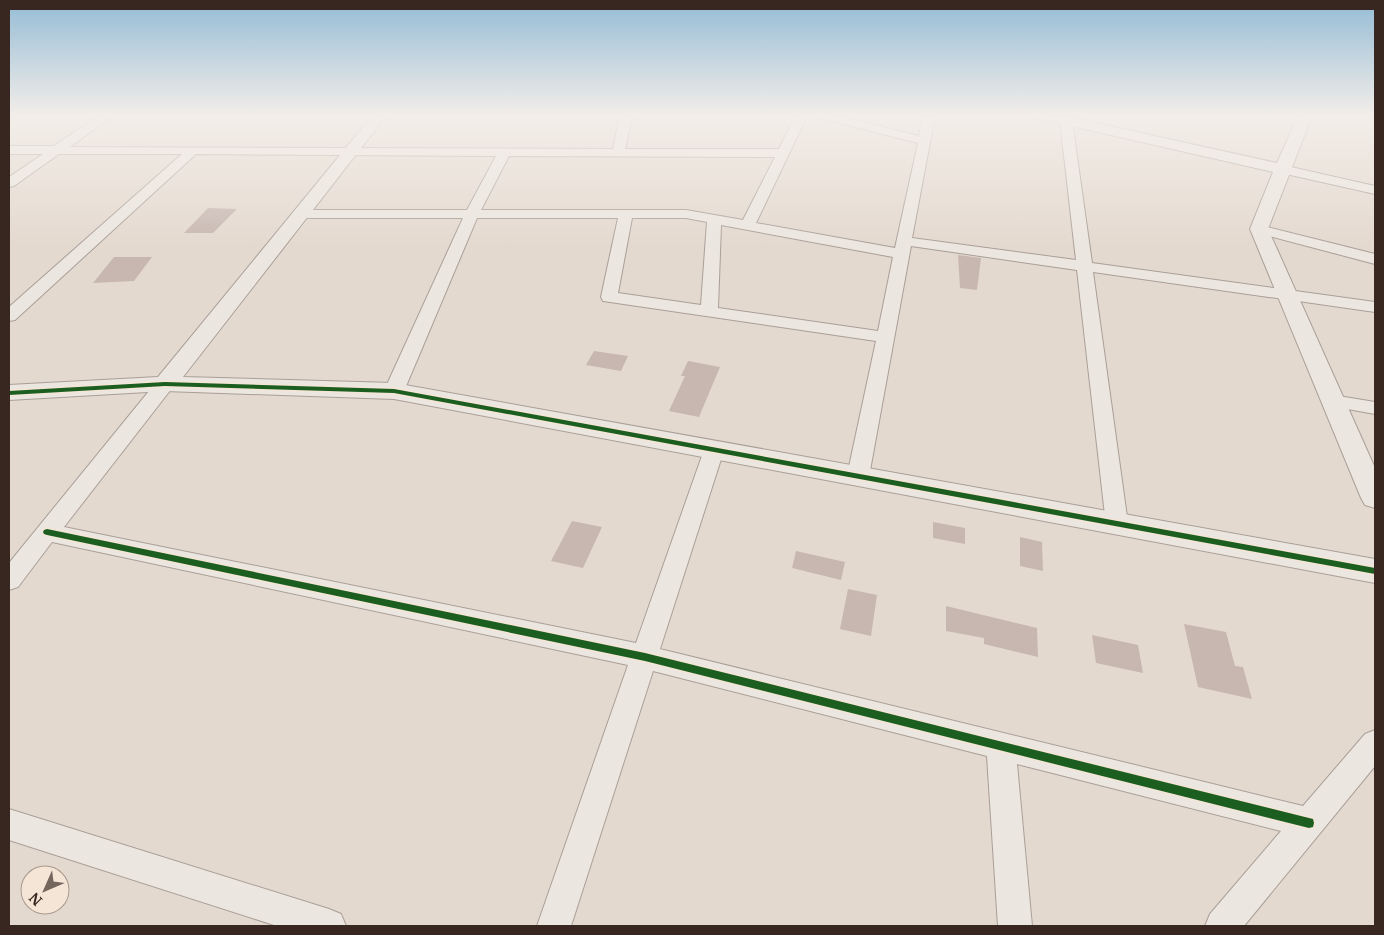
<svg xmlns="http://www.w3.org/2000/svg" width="1384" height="935" viewBox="0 0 1384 935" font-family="Merriweather,serif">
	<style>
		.building { fill: #c7b7b0 }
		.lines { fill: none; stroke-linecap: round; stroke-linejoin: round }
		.minor-casing { stroke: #a99f98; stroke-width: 2 }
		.tertiary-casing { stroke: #a99f98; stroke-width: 2 }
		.minor { fill: #ece6e0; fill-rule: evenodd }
		.tertiary { fill: #ece6e0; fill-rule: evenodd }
		.cycleway-casing { stroke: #f4e5d6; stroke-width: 3 }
		.cycleway { fill: #1b5e20; fill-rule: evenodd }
	</style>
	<rect width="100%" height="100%" fill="#e4d9cf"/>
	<!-- building -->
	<path class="building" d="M 208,208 L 237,209 L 213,233 L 184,233 Z
		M 958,255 L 981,258 L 977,290 L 960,288 Z
		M 114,257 L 152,257 L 134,281 L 93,283 Z
		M 594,351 L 628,356 L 621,371 L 586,365 Z
		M 688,361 L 720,367 L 699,417 L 669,411 L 685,376 L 681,376 Z
		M 572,521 L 602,527 L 583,568 L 551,561 Z
		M 933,522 L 965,528 L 965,544 L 933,538 Z
		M 1020,537 L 1042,542 L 1043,571 L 1020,566 Z
		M 796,551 L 845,562 L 841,580 L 792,568 Z
		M 848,589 L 877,595 L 871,636 L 840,629 Z
		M 946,606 L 1037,628 L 1038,657 L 984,644 L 984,638 L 946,631 Z
		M 1184,624 L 1226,632 L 1235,666 L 1243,667 L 1252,699 L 1198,687 Z
		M 1092,635 L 1138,645 L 1143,673 L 1096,663 Z"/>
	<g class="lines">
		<defs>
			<path id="minor" d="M 98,116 L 112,116 L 70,147 L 613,149 L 620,116 L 632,116 L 625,149 L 779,149 L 795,116 L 807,116 L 756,223 L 895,248 L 918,143 L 820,118 L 818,116 L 838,116 L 919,136 L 923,116 L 935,116 L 912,238 L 1076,260 L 1060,121 L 1066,118 L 1072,121 L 1092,263 L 1375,302 L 1375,312 L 1093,272 L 1128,524 L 1125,530 L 1117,533 L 1109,530 L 1106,524 L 1077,270 L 911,246 L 869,476 L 866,481 L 858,484 L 850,481 L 847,476 L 876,341 L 603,301 L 601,297 L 618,218 L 477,218 L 404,391 L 401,395 L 394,397 L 387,395 L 384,391 L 463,218 L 301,218 L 296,217 L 294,214 L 296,211 L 301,210 L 467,210 L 496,156 L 196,154 L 15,320 L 9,321 L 9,307 L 182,154 L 59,154 L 14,186 L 9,187 L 9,177 L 43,154 L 9,154 L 9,146 L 54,146 ZM 509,156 L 775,157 L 743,220 L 686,210 L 481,210 ZM 632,218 L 686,218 L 707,222 L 701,305 L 618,293 ZM 721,225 L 893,257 L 878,331 L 718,308 Z
				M 1282,165 L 1375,186 L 1375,194 L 1277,172 L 1276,169 L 1277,166 Z
				M 1259,225 L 1375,254 L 1375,264 L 1254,232 L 1252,229 L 1254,226 Z
				M 165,378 L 172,380 L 174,384 L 172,388 L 64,527 L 636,643 L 704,450 L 707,445 L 714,443 L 721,445 L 724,450 L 660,649 L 1303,806 L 1365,734 L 1375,730 L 1375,766 L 1244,926 L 1205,926 L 1210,914 L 1281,831 L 1017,764 L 1032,926 L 998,926 L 987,756 L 653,671 L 571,926 L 537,926 L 628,665 L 52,542 L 18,587 L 9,590 L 9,563 L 158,380 Z
				M 1332,395 L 1375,402 L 1375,414 L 1325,405 L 1322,401 L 1325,397 Z
				M 9,809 L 329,909 L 341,914 L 346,926 L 277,926 L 9,840 Z"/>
			<path id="tertiary" d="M 372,116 L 386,116 L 183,377 L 394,383 L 1375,559 L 1375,583 L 394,399 L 165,391 L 9,400 L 9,385 L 158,377 Z
				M 1038,116 L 1064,116 L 1277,163 L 1298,116 L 1312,116 L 1268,229 L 1375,468 L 1375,508 L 1365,505 L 1361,498 L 1250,229 L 1273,172 L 1045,120 L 1040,119 Z"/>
		</defs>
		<!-- minor casing -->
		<use href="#minor" class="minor-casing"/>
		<!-- tertiary casing -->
		<use href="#tertiary" class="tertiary-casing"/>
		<!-- minor -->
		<use href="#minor" class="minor"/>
		<!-- tertiary -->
		<use href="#tertiary" class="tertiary"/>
		<defs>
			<path id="cycleway" d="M 165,382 L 394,389 L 1375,568 L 1375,574 L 394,393 L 165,386 L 9,395 L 9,391 Z
				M 47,529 L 645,653 L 1309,818 L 1313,819 L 1314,823 L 1313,827 L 1309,828 L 645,661 L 47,535 L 44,534 L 43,532 L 44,530 Z"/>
		</defs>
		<!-- cycleway casing -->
		<use href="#cycleway" class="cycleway-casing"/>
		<!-- cycleway -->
		<use href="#cycleway" class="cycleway"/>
	</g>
	<!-- sky -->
	<linearGradient id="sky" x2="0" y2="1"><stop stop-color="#95bcd6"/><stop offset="0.47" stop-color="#f3eee9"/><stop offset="1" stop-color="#f3eee9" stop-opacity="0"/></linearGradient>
	<rect width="1384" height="247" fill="url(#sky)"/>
	<!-- border -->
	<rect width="1384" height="935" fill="none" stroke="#382620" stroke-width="20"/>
	<!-- north arrow -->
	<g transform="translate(45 890) rotate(225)"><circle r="24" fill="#f4e5d6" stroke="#a9998d"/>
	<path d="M0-4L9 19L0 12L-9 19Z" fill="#74655d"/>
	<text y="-8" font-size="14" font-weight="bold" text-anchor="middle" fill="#382620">N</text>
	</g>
</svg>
